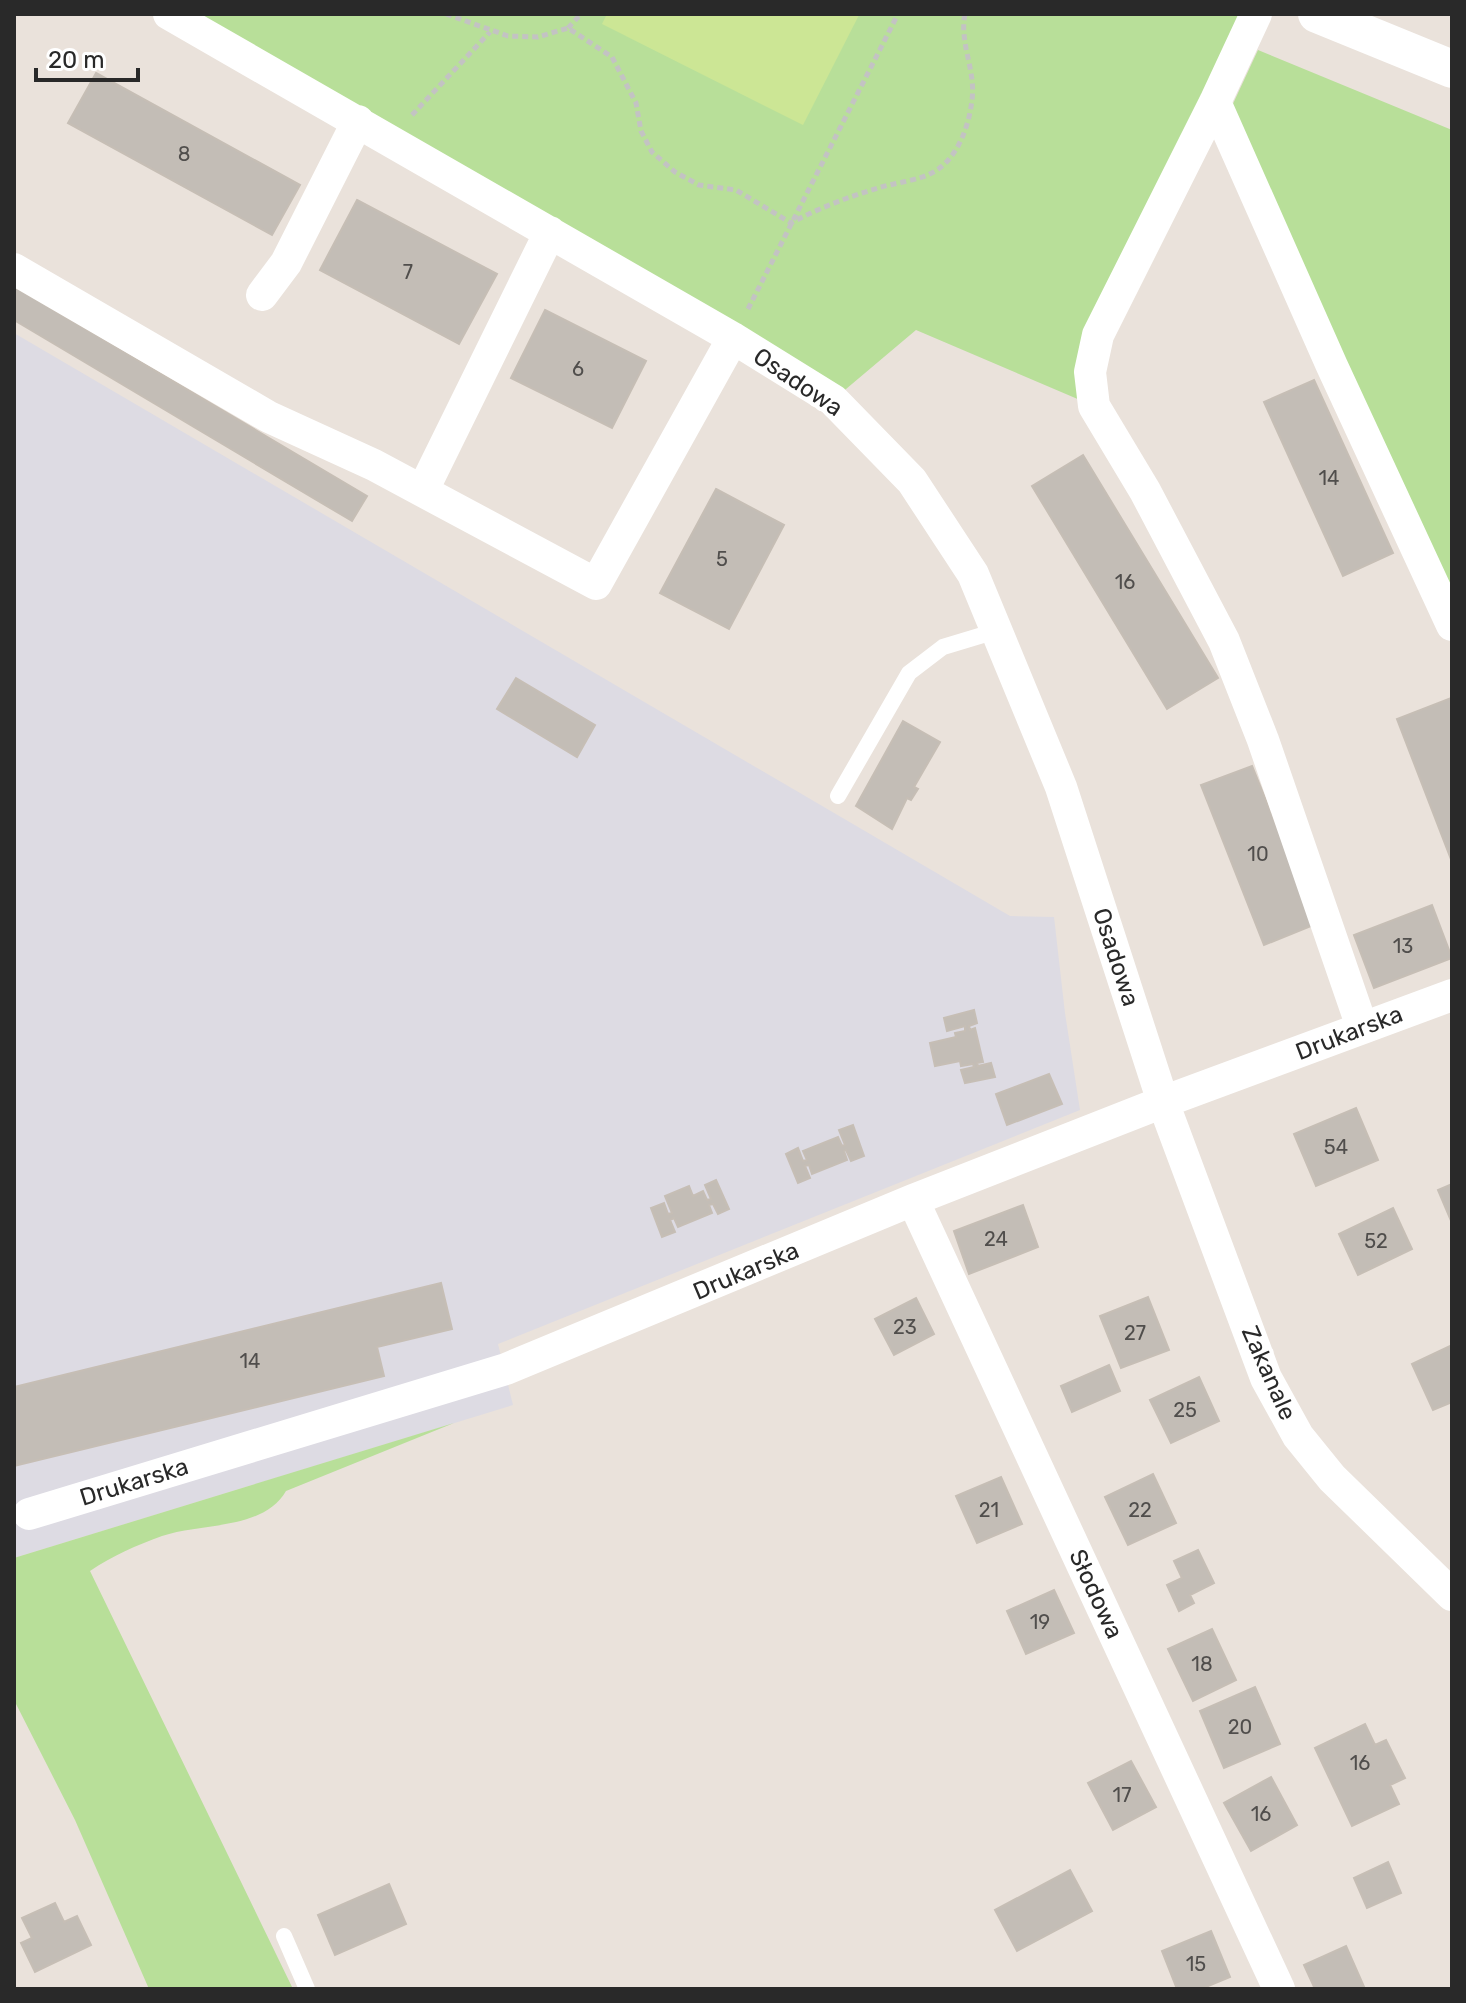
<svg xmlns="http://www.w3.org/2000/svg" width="1466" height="2003" viewBox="0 0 1466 2003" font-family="Rubik,sans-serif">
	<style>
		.industrial { fill: #dddbe3 }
		.green { fill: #b8df99 }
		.pitch { fill: #cce695 }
		.building { fill: #c3bdb6; stroke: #c6beb5; stroke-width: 2 }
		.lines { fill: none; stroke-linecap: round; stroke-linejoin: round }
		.path { stroke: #c3c3c3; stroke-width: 5; stroke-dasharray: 6 4; stroke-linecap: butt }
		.service { stroke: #fff; stroke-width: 16 }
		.minor { stroke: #fff; stroke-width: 32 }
		.tertiary { stroke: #fff; stroke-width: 38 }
		.labels { text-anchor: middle; stroke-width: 8; stroke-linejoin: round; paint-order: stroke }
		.number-label { font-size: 20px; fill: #504e4c }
		.street-label { font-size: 24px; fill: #292929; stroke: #fff }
	</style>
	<rect width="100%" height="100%" fill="#eae2db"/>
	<!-- industrial -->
	<path class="industrial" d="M 14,333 L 1010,916 L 1054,917 L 1065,1013 L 1080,1110 L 498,1344 L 513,1405 L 14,1558 Z"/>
	<!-- green -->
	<path class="green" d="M 169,14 L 1256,14 L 1098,335 L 1094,406 L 916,330 L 833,400 Z
		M 1258,50 L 1452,130 L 1452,604 L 1231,108 Z
		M 454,1423 L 286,1491 C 264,1530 201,1523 162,1536 C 137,1545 112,1556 90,1571 L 293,1989 L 149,1989 L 75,1820 L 14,1700 L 14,1558 Z"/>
	<!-- pitch -->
	<path class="pitch" d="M 607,14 L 858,14 L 859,15 L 803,125 L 602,24 Z"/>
	<!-- building -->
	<path class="building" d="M 96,73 L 300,185 L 272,235 L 68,123 Z
		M 357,200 L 497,274 L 459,344 L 320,270 Z
		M 14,287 L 367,496 L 352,521 L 14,320 Z
		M 545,310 L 646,361 L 612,428 L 511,378 Z
		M 1314,380 L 1393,553 L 1343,576 L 1264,402 Z
		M 1083,455 L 1218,678 L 1167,709 L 1032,486 Z
		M 716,489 L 784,525 L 729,629 L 660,593 Z
		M 516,678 L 595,725 L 577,757 L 497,709 Z
		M 1451,698 L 1452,702 L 1452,862 L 1397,719 Z
		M 903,721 L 940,742 L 914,787 L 918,789 L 911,800 L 907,798 L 892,829 L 856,806 Z
		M 1252,766 L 1316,924 L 1264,945 L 1201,785 Z
		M 1432,905 L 1452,958 L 1374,988 L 1354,935 Z
		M 974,1010 L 977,1023 L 969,1026 L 970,1030 L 975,1028 L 983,1062 L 977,1063 L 978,1066 L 991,1063 L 995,1077 L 965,1083 L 961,1070 L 974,1067 L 973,1064 L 961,1066 L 960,1061 L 935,1066 L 930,1043 L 956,1037 L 955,1033 L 965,1031 L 965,1026 L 947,1031 L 944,1018 Z
		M 1049,1074 L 1062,1104 L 1007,1125 L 996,1094 Z
		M 1356,1108 L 1378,1160 L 1316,1186 L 1294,1134 Z
		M 853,1125 L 864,1156 L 851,1161 L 846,1150 L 844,1151 L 847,1160 L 812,1174 L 809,1165 L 805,1166 L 810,1178 L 798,1183 L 786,1154 L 798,1148 L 803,1161 L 807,1160 L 803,1151 L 838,1137 L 842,1146 L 845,1145 L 839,1130 Z
		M 716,1180 L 729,1209 L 718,1214 L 713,1204 L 709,1205 L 712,1213 L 678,1227 L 674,1218 L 670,1220 L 675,1232 L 662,1237 L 651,1208 L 664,1203 L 668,1214 L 672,1213 L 665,1196 L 689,1186 L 693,1196 L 703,1191 L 707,1200 L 711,1199 L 705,1185 Z
		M 1452,1184 L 1452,1223 L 1438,1190 Z
		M 1023,1205 L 1038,1247 L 969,1274 L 954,1231 Z
		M 1393,1208 L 1412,1249 L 1358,1275 L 1339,1234 Z
		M 441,1283 L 452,1329 L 377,1347 L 384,1376 L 14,1466 L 14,1387 Z
		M 1148,1297 L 1169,1350 L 1121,1368 L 1100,1316 Z
		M 916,1298 L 934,1334 L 894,1355 L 875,1319 Z
		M 1452,1345 L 1452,1402 L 1433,1410 L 1412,1364 Z
		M 1109,1365 L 1120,1391 L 1072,1412 L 1061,1386 Z
		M 1199,1377 L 1219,1421 L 1171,1443 L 1150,1400 Z
		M 1153,1474 L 1176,1523 L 1128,1545 L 1105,1497 Z
		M 1001,1477 L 1022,1524 L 977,1543 L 956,1496 Z
		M 1198,1550 L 1214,1583 L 1190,1595 L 1194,1603 L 1179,1611 L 1167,1585 L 1182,1578 L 1174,1561 Z
		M 1054,1590 L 1074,1633 L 1026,1654 L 1007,1611 Z
		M 1212,1629 L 1236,1680 L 1193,1701 L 1168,1649 Z
		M 1255,1687 L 1280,1744 L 1224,1768 L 1200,1711 Z
		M 1365,1724 L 1375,1745 L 1386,1740 L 1405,1778 L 1390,1785 L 1399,1804 L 1352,1826 L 1315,1748 Z
		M 1131,1761 L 1156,1807 L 1113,1830 L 1088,1783 Z
		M 1271,1777 L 1297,1825 L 1251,1851 L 1224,1803 Z
		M 1388,1862 L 1401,1893 L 1367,1908 L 1354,1878 Z
		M 1070,1870 L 1092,1911 L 1017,1951 L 995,1910 Z
		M 389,1884 L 406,1924 L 335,1955 L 318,1915 Z
		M 55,1903 L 64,1922 L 77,1916 L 91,1945 L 35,1972 L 21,1943 L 32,1938 L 22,1918 Z
		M 1211,1931 L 1230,1977 L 1201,1989 L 1177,1989 L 1162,1951 Z
		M 1346,1946 L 1365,1989 L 1315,1989 L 1304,1965 Z"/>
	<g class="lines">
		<!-- path -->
		<path class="path" d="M 446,14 L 508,36 L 538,37 L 568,28 L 612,57 L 636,103 L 641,131 L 652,152 L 675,172 L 699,185 L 736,190 L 791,223 C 819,208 848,197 878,188 C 897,182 920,181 937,170 C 959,155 969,125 972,100 C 976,70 959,43 965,14
			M 568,28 L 581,14
			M 412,115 L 490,32
			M 748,309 L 898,14"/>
		<!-- service -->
		<path class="service" d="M 838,796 L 909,673 L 943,647 L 996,631
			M 284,1936 L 307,1989"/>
		<!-- minor -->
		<path class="minor" d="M 169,14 L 733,338 L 833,400 L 912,481 L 973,574 L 1061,787 L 1163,1102 L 1266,1378 L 1298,1436 L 1332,1478 L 1452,1595
			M 1256,14 L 1215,102 L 1098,335 L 1090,372 L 1094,406 L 1145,491 L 1224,641 L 1263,740 L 1362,1027
			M 1215,102 L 1332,366 L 1452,625
			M 14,269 L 269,417 L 374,465 L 596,584 L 733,338
			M 262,295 L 286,263 L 358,121
			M 423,490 L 550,232
			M 913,1200 L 1279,1989
			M 29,1514 L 506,1369 L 913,1200 L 1163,1102 L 1452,995"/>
		<!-- tertiary -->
		<path class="tertiary" d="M 1317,14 L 1452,69"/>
	</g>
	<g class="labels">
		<!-- number labels -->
		<g class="number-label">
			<text x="184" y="161">8</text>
			<text x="408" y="279">7</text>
			<text x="578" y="376">6</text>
			<text x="1329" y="485">14</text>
			<text x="722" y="566">5</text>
			<text x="1125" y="589">16</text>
			<text x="1258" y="861">10</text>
			<text x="1403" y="953">13</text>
			<text x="1336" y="1154">54</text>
			<text x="996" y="1246">24</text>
			<text x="1376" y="1248">52</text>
			<text x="905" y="1334">23</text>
			<text x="1135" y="1340">27</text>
			<text x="250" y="1368">14</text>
			<text x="1185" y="1417">25</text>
			<text x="989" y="1517">21</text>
			<text x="1140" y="1517">22</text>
			<text x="1040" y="1629">19</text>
			<text x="1202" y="1671">18</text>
			<text x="1240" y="1734">20</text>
			<text x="1360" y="1770">16</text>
			<text x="1122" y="1802">17</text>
			<text x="1261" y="1821">16</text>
			<text x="1196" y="1971">15</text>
		</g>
		<!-- street labels -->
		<g class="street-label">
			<text transform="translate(798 382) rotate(34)" y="8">Osadowa</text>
			<text transform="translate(1116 957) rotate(72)" y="8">Osadowa</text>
			<text transform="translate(1349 1033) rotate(-21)" y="8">Drukarska</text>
			<text transform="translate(746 1271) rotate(-23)" y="8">Drukarska</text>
			<text transform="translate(1269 1373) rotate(66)" y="8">Zakanale</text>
			<text transform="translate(134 1482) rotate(-17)" y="8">Drukarska</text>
			<text transform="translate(1096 1594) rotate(65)" y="8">Słodowa</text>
		</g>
	</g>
	<!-- border -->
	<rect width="1466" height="2003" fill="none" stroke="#292929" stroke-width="32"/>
	<!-- scale -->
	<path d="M36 68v12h102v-12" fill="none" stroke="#292929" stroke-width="4"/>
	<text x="48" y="68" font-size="24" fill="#292929" stroke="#ffffff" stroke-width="6" paint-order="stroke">20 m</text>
</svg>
